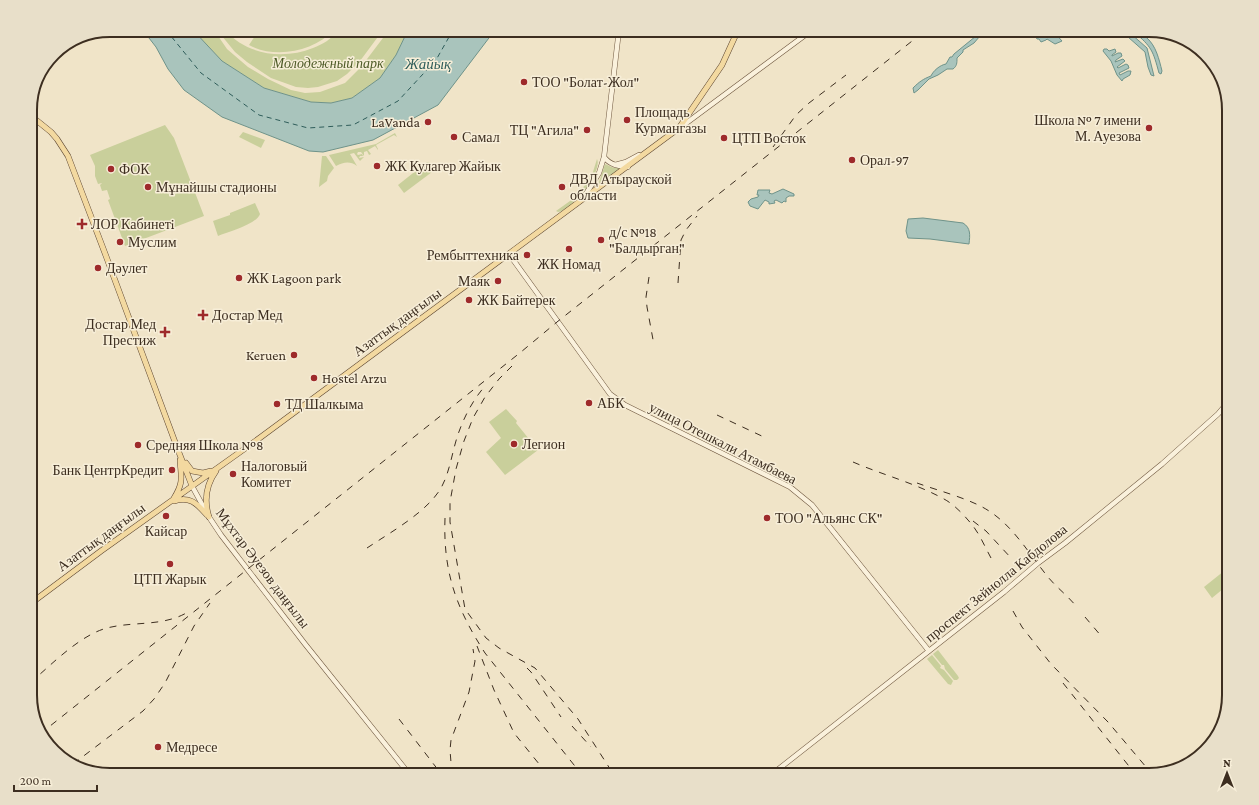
<svg xmlns="http://www.w3.org/2000/svg" width="1259" height="805" viewBox="0 0 1259 805" font-family="'Crimson Pro',serif">
	<style>
		.green { fill: #c9cf9b }
		.water { fill: #a9c4bc; stroke: #6f938a }
		.lines { fill: none; stroke-linecap: round; stroke-linejoin: round }
		.ferry { stroke: #2f5d5a; stroke-width: 1; stroke-dasharray: 5 4; stroke-linecap: butt }
		.secondary-casing { stroke: #6f573f; stroke-width: 5.5 }
		.primary-casing { stroke: #5b4430; stroke-width: 6 }
		.secondary { stroke: #faf1dc; stroke-width: 4.5 }
		.primary { stroke: #f3d9a0; stroke-width: 5 }
		.rail { stroke: #3d2e20; stroke-width: 1; stroke-dasharray: 7 7; stroke-linecap: butt }
		.poi-dot { fill: #9e2a2b; stroke: #f7eed8; stroke-width: 1.5 }
		.labels { text-anchor: middle; stroke-width: 3; stroke-linejoin: round; paint-order: stroke }
		.park-label { font-size: 14px; font-style: italic; fill: #4d5a26; stroke: #f7eed8 }
		.poi-label { font-size: 14px; fill: #3d2e20; stroke: #f7eed8; text-anchor: start }
		.street-label { font-size: 14px; fill: #3d2e20; stroke: #f7eed8 }
		.water-label { font-size: 15px; font-style: italic; fill: #2f5d5a; stroke: #f7eed8 }
		.rim { fill: none; stroke: #3d2e20; stroke-width: 2 }
	</style>
	<rect width="100%" height="100%" fill="#f0e4c8"/>
	<!-- green -->
	<path class="green" d="M 193,30 L 214,30 L 227,49 L 248,67 L 268,79 L 291,90 L 305,93 L 320,92 L 345,83 L 361,67 L 389,30 L 408,30 L 396,55 L 380,78 L 352,98 L 331,103 L 311,102 L 264,88 L 222,61 Z
		M 217,30 L 225,30 C 247,55 283,60 313,48 C 323,44 332,39 338,30 L 383,30 L 360,61 L 347,74 L 337,81 L 318,87 L 308,88 L 296,87 L 271,78 L 247,62 L 235,52 Z
		M 259,30 L 334,30 C 313,52 275,59 249,45 Z
		M 165,125 L 174,138 L 204,216 L 125,246 L 108,200 L 110,199 L 107,190 L 102,191 L 100,185 L 102,183 L 98,184 L 95,176 L 95,166 L 90,155 Z
		M 243,132 L 265,140 L 261,148 L 239,137 Z
		M 395,133 L 397,137 L 394,135 L 376,145 L 378,149 L 378,150 L 375,146 L 368,150 L 371,154 L 369,155 L 367,151 L 364,152 L 364,156 L 361,152 L 358,152 L 357,154 L 358,155 L 362,154 L 363,156 L 360,156 L 359,158 L 364,157 L 360,161 L 354,153 L 350,154 L 357,166 C 350,161 344,162 336,166 L 329,155 L 376,144 Z
		M 322,156 L 326,156 L 334,168 L 328,176 L 327,181 L 319,187 Z
		M 597,159 C 603,172 571,211 558,212 L 556,211 L 577,196 L 592,175 Z
		M 427,162 L 431,163 L 436,169 L 404,193 L 398,185 Z
		M 605,164 L 614,168 L 621,168 L 598,185 Z
		M 255,203 L 260,214 C 257,224 228,232 218,236 L 213,221 L 230,215 L 230,213 Z
		M 506,409 L 517,421 L 516,423 L 538,450 L 505,475 L 486,452 L 501,438 L 489,422 Z
		M 1224,571 L 1229,578 L 1229,584 L 1212,598 L 1204,587 Z
		M 938,650 L 958,676 L 959,678 L 957,680 L 954,680 L 945,669 L 944,665 L 942,665 L 933,654 Z
		M 932,655 L 941,666 L 940,668 L 944,670 L 953,681 L 951,685 L 948,684 L 927,659 Z"/>
	<!-- water -->
	<path class="water" d="M 140,30 L 193,30 L 222,61 L 264,88 L 311,102 L 331,103 L 352,98 L 380,78 L 396,55 L 408,30 L 495,30 L 438,105 L 373,140 L 323,152 L 309,151 L 222,117 L 184,90 L 168,69 L 156,47 L 149,38 Z
		M 1036,30 L 1039,30 L 1041,33 L 1046,30 L 1052,30 L 1062,41 L 1055,44 L 1047,39 L 1046,40 L 1041,42 L 1039,39 L 1037,39 L 1036,37 Z
		M 1135,30 L 1137,30 C 1140,33 1144,35 1147,38 C 1156,46 1159,59 1162,71 L 1161,74 L 1159,73 C 1153,51 1152,47 1134,32 Z
		M 1130,33 L 1147,48 L 1154,76 L 1151,75 L 1148,67 L 1145,52 L 1128,37 L 1128,35 Z
		M 976,36 L 980,36 L 974,43 L 963,50 L 963,52 L 957,58 C 957,63 957,66 953,69 L 947,69 L 938,75 L 929,79 L 918,90 L 914,93 L 913,88 C 919,82 923,79 931,76 C 933,71 940,65 946,64 L 950,57 L 952,57 L 954,54 Z
		M 1104,49 L 1107,49 L 1109,51 L 1115,49 L 1116,52 L 1112,55 L 1112,56 L 1118,53 L 1121,53 L 1122,56 L 1116,60 L 1115,62 L 1123,59 L 1125,61 L 1117,67 L 1118,68 L 1126,64 L 1128,65 L 1129,68 L 1119,73 L 1120,75 L 1128,71 L 1131,71 L 1130,75 L 1123,79 L 1122,81 L 1117,75 L 1111,61 L 1103,51 Z
		M 783,189 L 794,194 L 794,196 L 789,196 L 786,198 L 786,202 L 784,201 L 782,203 L 776,200 L 774,201 L 775,203 L 769,204 L 769,202 L 765,200 L 758,209 L 750,206 L 748,202 L 751,199 L 758,197 L 759,195 L 757,195 L 758,190 L 770,190 L 769,193 L 772,194 Z
		M 923,218 L 963,223 C 971,228 970,235 969,244 L 930,239 L 908,238 L 906,231 L 908,219 Z"/>
	<g class="lines">
		<!-- ferry -->
		<path class="ferry" d="M 166,30 L 201,73 L 259,115 L 308,128 L 353,125 L 398,101 L 436,60 L 453,30"/>
		<defs>
			<path id="secondary" d="M 681,127 L 812,30
				M 604,157 C 610,165 618,166 628,167
				M 615,165 L 626,162 L 639,155
				M 584,197 L 599,173 L 604,157 L 619,30
				M 509,254 L 610,394 L 625,405 L 790,487 L 812,505 L 929,651
				M 192,486 L 209,517 L 221,535 L 305,644 L 410,775
				M 771,775 L 1004,592 L 1038,563 L 1065,543 L 1162,464 L 1218,414 L 1229,401"/>
			<path id="primary" d="M 30,115 L 51,132 L 57,139 L 68,156 L 106,256 L 178,450 L 192,486
				M 186,463 L 192,471 L 203,473 L 211,471
				M 174,498 C 184,482 181,477 180,460
				M 174,501 C 191,496 197,504 207,515
				M 209,517 C 204,501 206,485 216,471
				M 30,604 L 101,551 L 261,437 L 679,128 L 722,65 L 738,30"/>
		</defs>
		<!-- secondary casing -->
		<use href="#secondary" class="secondary-casing"/>
		<!-- primary casing -->
		<use href="#primary" class="primary-casing"/>
		<!-- secondary -->
		<use href="#secondary" class="secondary"/>
		<!-- primary -->
		<use href="#primary" class="primary"/>
		<!-- rail -->
		<path class="rail" d="M 773,147 L 796,115 L 809,103 L 846,75
			M 649,277 L 646,297 L 647,307 L 654,345
			M 678,283 L 681,240 L 686,230 L 697,216
			M 512,366 L 499,379 L 485,397 L 473,418 L 464,441 L 456,469 L 450,502 L 450,522 L 465,609 L 486,638 L 499,648 L 535,668 L 578,719 L 614,775
			M 717,415 L 766,438
			M 853,462 C 883,475 915,483 944,499 C 955,505 965,516 973,526 C 980,535 985,547 991,558
			M 917,483 C 939,491 971,499 989,511 C 1013,526 1030,555 1048,577 C 1056,587 1067,595 1076,606
			M 445,518 C 443,572 456,608 485,653 L 582,775
			M 973,521 L 986,531 L 1012,559
			M 367,548 C 391,532 427,512 441,488 C 451,470 452,449 460,429 C 466,413 475,397 486,385
			M 1013,611 L 1022,627 L 1051,664 L 1108,722 L 1152,774
			M 1085,617 L 1102,637
			M 477,646 L 494,690 L 514,733 L 548,775
			M 527,668 L 531,672 L 561,717
			M 30,683 C 51,665 80,635 107,628 C 134,621 163,627 188,612
			M 1063,683 L 1136,775
			M 399,719 L 442,775
			M 572,726 L 591,747
			M 40,734 L 521,352 L 557,322 L 926,30
			M 73,764 L 143,711 L 154,699 L 165,683 L 194,626 L 210,603
			M 452,775 L 450,750 L 451,740 L 469,692 L 475,661 L 473,649"/>
	</g>
	<!-- markers -->
	<g class="poi-dot">
		<circle cx="524" cy="82" r="4"/>
		<circle cx="627" cy="120" r="4"/>
		<circle cx="428" cy="122" r="4"/>
		<circle cx="1149" cy="128" r="4"/>
		<circle cx="587" cy="130" r="4"/>
		<circle cx="454" cy="137" r="4"/>
		<circle cx="724" cy="138" r="4"/>
		<circle cx="852" cy="160" r="4"/>
		<circle cx="377" cy="166" r="4"/>
		<circle cx="111" cy="169" r="4"/>
		<circle cx="148" cy="187" r="4"/>
		<circle cx="562" cy="187" r="4"/>
		<path d="M80 218h4v4h4v4h-4v4h-4v-4h-4v-4h4z"/>
		<circle cx="601" cy="240" r="4"/>
		<circle cx="120" cy="242" r="4"/>
		<circle cx="569" cy="249" r="4"/>
		<circle cx="527" cy="255" r="4"/>
		<circle cx="98" cy="268" r="4"/>
		<circle cx="239" cy="278" r="4"/>
		<circle cx="498" cy="281" r="4"/>
		<circle cx="469" cy="300" r="4"/>
		<path d="M201 309h4v4h4v4h-4v4h-4v-4h-4v-4h4z"/>
		<path d="M163 326h4v4h4v4h-4v4h-4v-4h-4v-4h4z"/>
		<circle cx="294" cy="355" r="4"/>
		<circle cx="314" cy="378" r="4"/>
		<circle cx="589" cy="403" r="4"/>
		<circle cx="277" cy="404" r="4"/>
		<circle cx="514" cy="444" r="4"/>
		<circle cx="138" cy="445" r="4"/>
		<circle cx="172" cy="470" r="4"/>
		<circle cx="233" cy="474" r="4"/>
		<circle cx="166" cy="516" r="4"/>
		<circle cx="767" cy="518" r="4"/>
		<circle cx="170" cy="564" r="4"/>
		<circle cx="158" cy="747" r="4"/>
	</g>
	<g class="labels">
		<!-- park labels -->
		<g class="park-label">
			<text x="328" y="68">Молодежный парк</text>
		</g>
		<!-- poi labels -->
		<g class="poi-label">
			<text x="532" y="87">ТОО "Болат-Жол"</text>
			<text x="635" y="117">Площадь<tspan x="635" dy="16">Курмангазы</tspan></text>
			<text x="1141" y="125" text-anchor="end">Школа № 7 имени<tspan x="1141" dy="16">М. Ауезова</tspan></text>
			<text x="420" y="127" text-anchor="end">LaVanda</text>
			<text x="579" y="135" text-anchor="end">ТЦ "Агила"</text>
			<text x="462" y="142">Самал</text>
			<text x="732" y="143">ЦТП Восток</text>
			<text x="860" y="165">Орал-97</text>
			<text x="385" y="171">ЖК Кулагер Жайык</text>
			<text x="119" y="174">ФОК</text>
			<text x="570" y="184">ДВД Атырауской<tspan x="570" dy="16">области</tspan></text>
			<text x="156" y="192">Мұнайшы стадионы</text>
			<text x="91" y="229">ЛОР Кабинетi</text>
			<text x="609" y="237">д/с №18<tspan x="609" dy="16">"Балдырган"</tspan></text>
			<text x="128" y="247">Муслим</text>
			<text x="519" y="260" text-anchor="end">Рембыттехника</text>
			<text x="569" y="269" text-anchor="middle">ЖК Номад</text>
			<text x="106" y="273">Дәулет</text>
			<text x="247" y="283">ЖК Lagoon park</text>
			<text x="490" y="286" text-anchor="end">Маяк</text>
			<text x="477" y="305">ЖК Байтерек</text>
			<text x="212" y="320">Достар Мед</text>
			<text x="156" y="329" text-anchor="end">Достар Мед<tspan x="156" dy="16">Престиж</tspan></text>
			<text x="286" y="360" text-anchor="end">Keruen</text>
			<text x="322" y="383">Hostel Arzu</text>
			<text x="597" y="408">АБК</text>
			<text x="285" y="409">ТД Шалкыма</text>
			<text x="522" y="449">Легион</text>
			<text x="146" y="450">Средняя Школа №8</text>
			<text x="241" y="471">Налоговый<tspan x="241" dy="16">Комитет</tspan></text>
			<text x="164" y="475" text-anchor="end">Банк ЦентрКредит</text>
			<text x="775" y="523">ТОО "Альянс СК"</text>
			<text x="166" y="536" text-anchor="middle">Кайсар</text>
			<text x="170" y="584" text-anchor="middle">ЦТП Жарык</text>
			<text x="166" y="752">Медресе</text>
		</g>
		<!-- street labels -->
		<g class="street-label">
			<text transform="translate(397 322) rotate(-36)" y="5">Азаттық даңғылы</text>
			<text transform="translate(723 443) rotate(27)" y="5">улица Отешкали Атамбаева</text>
			<text transform="translate(101 537) rotate(-36)" y="5">Азаттық даңғылы</text>
			<text transform="translate(263 568) rotate(53)" y="5">Мұхтар Әуезов даңғылы</text>
			<text transform="translate(996 583) rotate(-39)" y="5">проспект Зейнолла Кабдолова</text>
		</g>
		<!-- water labels -->
		<g class="water-label">
			<text x="428" y="69">Жайық</text>
		</g>
	</g>
	<!-- crop -->
	<path d="M0 0H1259V805H0ZM110 37H1149A73 73 0 0 1 1222 110V695A73 73 0 0 1 1149 768H110A73 73 0 0 1 37 695V110A73 73 0 0 1 110 37Z" fill="#e8dfc9" fill-rule="evenodd"/>
	<path class="rim" d="M110 37H1149A73 73 0 0 1 1222 110V695A73 73 0 0 1 1149 768H110A73 73 0 0 1 37 695V110A73 73 0 0 1 110 37Z"/>
	<!-- north arrow -->
	<g transform="translate(1227 773)" stroke="#f7eed8" stroke-width="3" paint-order="stroke">
	<path d="M0-3L7 15L0 10L-7 15Z" fill="#3d2e20"/>
	<text y="-6" font-size="11" font-weight="bold" text-anchor="middle" fill="#3d2e20">N</text>
	</g>
	<!-- scale -->
	<path d="M14 785v6h83v-6" fill="none" stroke="#3d2e20" stroke-width="2"/>
	<text x="20" y="785" font-size="12" fill="#3d2e20" stroke="#f7eed8" stroke-width="3" paint-order="stroke">200 m</text>
</svg>
